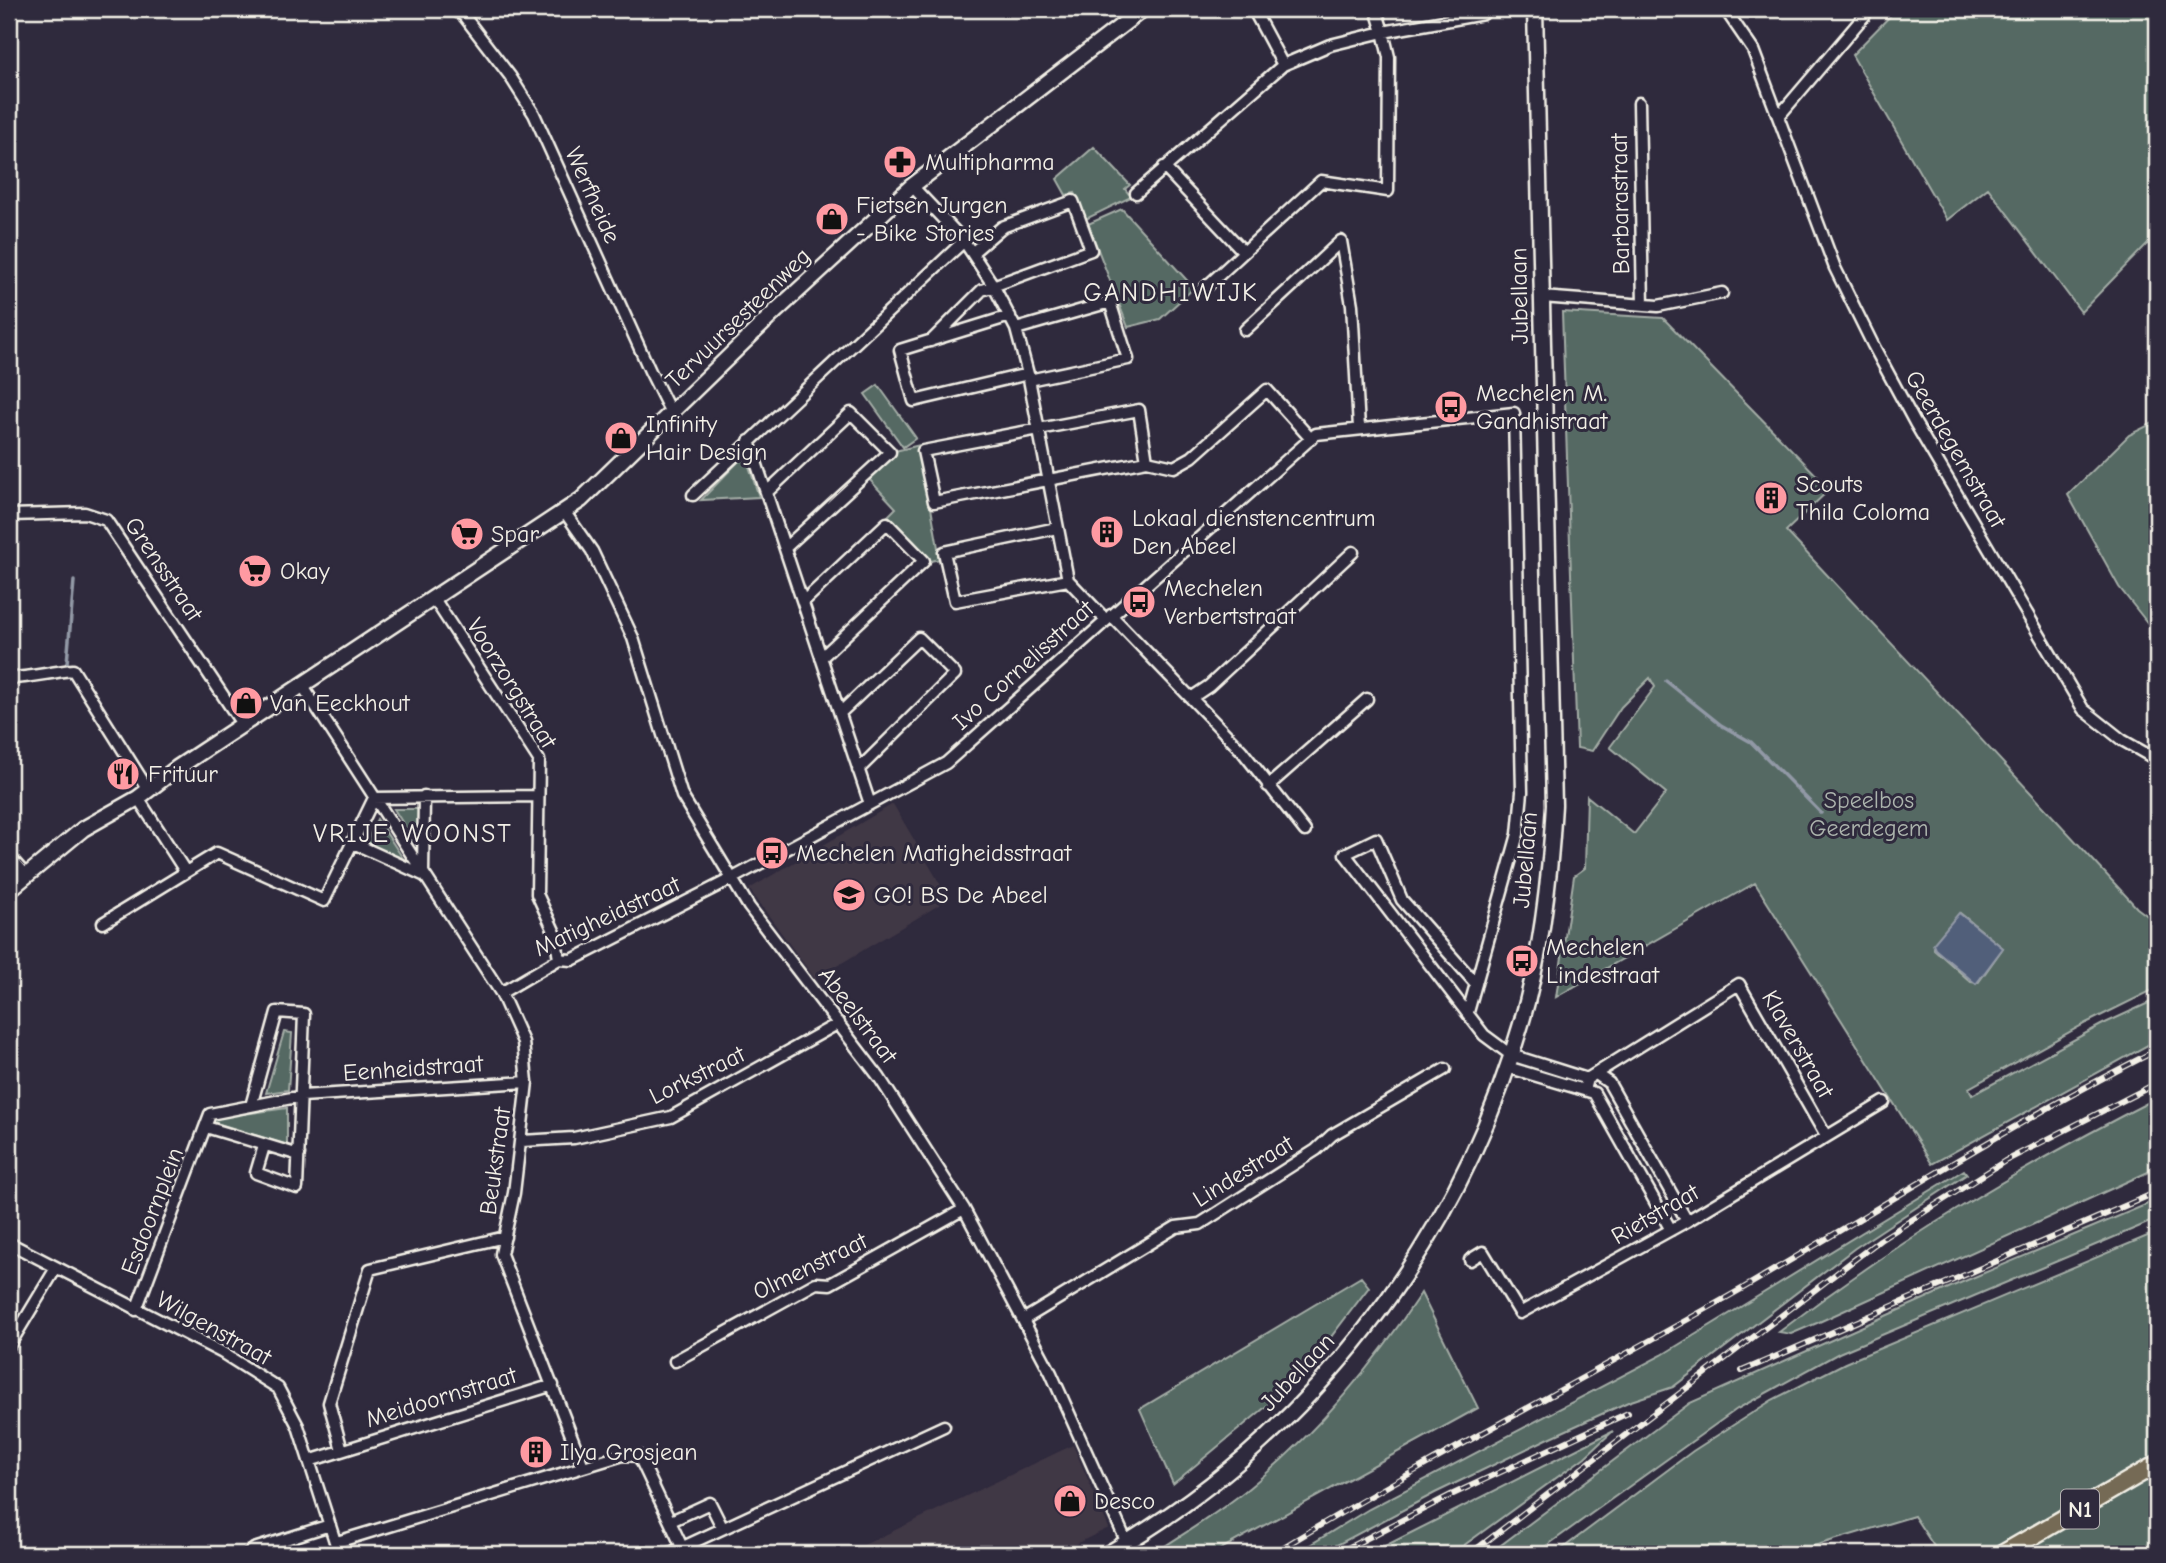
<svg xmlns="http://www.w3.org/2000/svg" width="2166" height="1563" viewBox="0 0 2166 1563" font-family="'Comic Neue',sans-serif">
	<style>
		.built { fill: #403745 }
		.green { fill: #546964; stroke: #a4ada6; stroke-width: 2; fill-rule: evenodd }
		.water { fill: #515e7a; stroke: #9299a6; stroke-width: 2 }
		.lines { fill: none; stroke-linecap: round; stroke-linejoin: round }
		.stream { stroke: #9299a6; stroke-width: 3.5 }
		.street-casing { stroke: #f4f1e8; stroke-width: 15 }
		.secondary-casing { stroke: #f4f1e8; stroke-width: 19 }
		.primary-casing { stroke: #f4f1e8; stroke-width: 21 }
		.street { stroke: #2f2a3d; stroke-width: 10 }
		.secondary { stroke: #2f2a3d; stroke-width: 14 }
		.primary { stroke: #756b55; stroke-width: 16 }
		.rail-casing { stroke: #f4f1e8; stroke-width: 6 }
		.rail { stroke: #2f2a3d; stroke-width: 3.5; stroke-dasharray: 10; stroke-linecap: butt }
		.labels { text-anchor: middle; stroke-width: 6; stroke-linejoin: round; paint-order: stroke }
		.shield { fill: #2f2a3d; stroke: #b9b5b5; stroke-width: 2 }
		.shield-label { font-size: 23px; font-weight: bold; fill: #f4f1e8 }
		.poi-label { font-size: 24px; fill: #f4f1e8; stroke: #2f2a3d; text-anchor: start }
		.street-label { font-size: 24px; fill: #f4f1e8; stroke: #2f2a3d }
		.park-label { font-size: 24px; fill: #acb4ad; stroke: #2f2a3d }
		.neighbourhood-label { font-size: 26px; letter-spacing: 2px; fill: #f4f1e8; stroke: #2f2a3d }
	</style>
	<rect width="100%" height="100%" fill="#2f2a3d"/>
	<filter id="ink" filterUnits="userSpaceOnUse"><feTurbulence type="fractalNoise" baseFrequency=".0143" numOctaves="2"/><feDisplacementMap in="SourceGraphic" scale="14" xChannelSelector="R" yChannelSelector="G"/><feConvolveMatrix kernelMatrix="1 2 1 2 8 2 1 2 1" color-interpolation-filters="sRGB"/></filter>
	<g filter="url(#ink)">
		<!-- built -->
		<path class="built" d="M 893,804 L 949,899 L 815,979 L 749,889 Z
			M 1073,1445 L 1109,1528 L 1055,1554 L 845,1554 Z"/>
		<!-- green -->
		<path class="green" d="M 1897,9 L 2157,9 L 2157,253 L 2148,243 L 2081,312 L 1988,188 L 1947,220 L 1852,55 Z
			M 1094,147 L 1130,185 L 1125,189 L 1131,197 L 1086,219 L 1075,193 L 1066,195 L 1057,179 Z
			M 1122,209 L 1194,288 L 1160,319 L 1128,327 L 1088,224 Z
			M 1562,312 L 1663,318 L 1830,489 L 1786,531 C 1903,656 2021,781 2137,908 L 2157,923 L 2157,988 L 2086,1023 L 1969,1088 L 1972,1095 L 2101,1025 L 2157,999 L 2157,1040 L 1932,1164 L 1755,883 L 1556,997 L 1574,876 L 1585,868 L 1587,796 L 1634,834 L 1666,793 L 1610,747 L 1655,687 L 1650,678 L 1621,707 L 1592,751 L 1577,748 ZM 1960,913 L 2003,948 L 1978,983 L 1971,982 L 1934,949 L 1934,944 Z
			M 878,385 L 916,438 L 903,447 L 865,394 Z
			M 2157,421 L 2157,635 L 2119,587 L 2068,495 L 2129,435 Z
			M 920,445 L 940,559 L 931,561 L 887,517 L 896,508 L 868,478 L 895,451 Z
			M 741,459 L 747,460 L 759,497 L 701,500 Z
			M 394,809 L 418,809 L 420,852 L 420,851 Z
			M 377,819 L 404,860 L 366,843 Z
			M 284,1032 L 292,1033 L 288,1090 L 266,1093 Z
			M 2157,1098 L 2157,1168 L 1817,1323 L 1791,1334 L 1779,1332 C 1900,1239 2021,1167 2157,1098 Z
			M 287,1108 L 287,1145 L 213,1122 L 214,1118 Z
			M 1964,1170 L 1967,1174 L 1855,1248 L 1673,1387 L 1628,1402 L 1547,1439 L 1435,1493 L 1320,1554 L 1295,1554 L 1369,1509 L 1662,1355 Z
			M 2157,1200 L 2157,1219 L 1839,1353 L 1737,1409 L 1535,1554 L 1489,1554 L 1690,1403 L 1953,1286 Z
			M 2157,1232 L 2157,1554 L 1939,1554 L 1914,1516 L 1787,1554 L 1555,1554 L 1693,1451 L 1772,1400 L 1845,1363 Z
			M 1361,1277 L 1369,1287 L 1324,1346 L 1280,1395 L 1173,1484 L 1140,1409 Z
			M 1421,1293 L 1478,1408 L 1212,1554 L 1153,1554 C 1186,1532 1220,1512 1250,1487 C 1317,1433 1374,1364 1421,1293 Z
			M 1613,1431 L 1585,1457 L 1452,1554 L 1369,1554 Z"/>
		<!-- water -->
		<path class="water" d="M 1959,913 L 2003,948 L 1976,984 L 1935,949 L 1933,944 Z"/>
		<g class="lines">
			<!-- stream -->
			<path class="stream" d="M 67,663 L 74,581
				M 1666,681 L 1721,725 L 1751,742 L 1821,813"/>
			<defs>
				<path id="street" d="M 454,9 L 464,16 L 510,76 L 534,114 L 650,371 L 671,413
					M 1253,9 L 1283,65
					M 1725,9 L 1753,50 L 1835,268 L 1873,345 L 1915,423 L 2083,709 L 2122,740 L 2157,760
					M 1639,103 L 1643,305
					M 1779,116 L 1865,15
					M 1164,167 L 1244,252
					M 912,186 L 964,241 L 993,285 L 1016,329 L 1028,374 L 1068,580 L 1106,620
					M 1136,193 L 1283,65 L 1330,45 L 1383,32 L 1376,9
					M 1341,241 L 1352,305 L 1359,428
					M 1205,288 L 1321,181 L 1388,191 L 1389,57 L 1383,32 L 1483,14
					M 1542,297 L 1658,306 L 1722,293
					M 1010,316 L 900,350 L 914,401 L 1028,374
					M 1016,329 L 1110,302 L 1128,359 L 1029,380
					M 1245,330 L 1341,241
					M 931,341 L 982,290 L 1091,250 L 1073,201 L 1002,227 L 972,253
					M 1139,410 L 1147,461 L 934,502 L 923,451 Z
					M 749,441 L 870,804
					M 1147,461 L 1174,467 L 1192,457 L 1267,390 L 1311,439
					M 767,492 L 851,413 L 890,452 L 785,548
					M 693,495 L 964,241
					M 564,511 L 592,551 L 633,638 L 682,796 L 749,907 L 879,1077 L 964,1209 L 1051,1373 L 1127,1543
					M 9,515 L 85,513 L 106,520 L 242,724
					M 1057,528 L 944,552 L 955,601 L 1068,580
					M 433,597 L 539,760 L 537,894 L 555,933 L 559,959
					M 803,602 L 887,523 L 924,561 L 821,658
					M 1111,615 L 1242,751 L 1305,831
					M 9,678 C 31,678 50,672 73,670 L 149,791
					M 302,685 L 501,993 L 523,1042 L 527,1082 L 514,1193 L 501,1254 L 583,1466
					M 1191,698 L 1209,686 L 1353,552
					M 840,713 L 919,638 L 955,674 L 858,770
					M 1268,786 L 1367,699
					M 138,798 L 185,871
					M 351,842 L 423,875 L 424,796
					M 9,856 L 25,874
					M 103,923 L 217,853 L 324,901 L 374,798 L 538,796
					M 1476,984 L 1402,900 L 1376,839 L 1345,854 L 1484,1035 L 1511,1055 L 1587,1079
					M 501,993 L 559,959 L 572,960 L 733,878 L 946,763 L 1316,434 L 1514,413 L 1522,792 L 1518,834 L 1468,1012
					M 1507,1067 L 1594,1093 L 1671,1230
					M 1596,1074 L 1609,1083 L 1687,1221
					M 1584,1090 L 1587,1079 L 1739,984 L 1826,1136
					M 251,1106 L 277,1012 L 304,1014 L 297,1188 L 256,1173 L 264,1146
					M 206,1127 L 299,1155
					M 522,1141 L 574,1138 L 671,1117 L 839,1023
					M 9,1243 L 221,1352 L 278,1388 L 298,1426 L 339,1554
					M 1470,1260 L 1483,1252 L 1520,1313 L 1687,1221 L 1884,1102
					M 136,1310 L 210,1114 L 302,1096 L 527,1082
					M 1023,1320 L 1176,1227 L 1200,1224 L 1316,1150 L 1332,1135 L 1445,1069
					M 9,1346 L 56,1268
					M 675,1361 L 816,1283 L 830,1284 L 964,1209
					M 342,1450 L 329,1403 L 370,1269 L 505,1237
					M 309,1461 L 553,1385
					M 671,1521 L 710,1503 L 722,1527
					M 337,1542 L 623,1455 L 639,1456 L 682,1547
					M 248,1554 L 254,1549 L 330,1525
					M 668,1554 L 944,1426"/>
				<path id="secondary" d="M 9,890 L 83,829 L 138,798 L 177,768 L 581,500 L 777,310 L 912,186 L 1143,9
					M 1107,1554 C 1307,1440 1458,1245 1521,1024 C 1542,953 1550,878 1554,805 L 1535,9"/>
				<path id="primary" d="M 2002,1554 L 2157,1464"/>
			</defs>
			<!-- street casing -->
			<use href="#street" class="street-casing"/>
			<!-- secondary casing -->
			<use href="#secondary" class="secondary-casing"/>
			<!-- primary casing -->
			<use href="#primary" class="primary-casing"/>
			<!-- street -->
			<use href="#street" class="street"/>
			<!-- secondary -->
			<use href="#secondary" class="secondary"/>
			<!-- primary -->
			<use href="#primary" class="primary"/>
			<defs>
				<path id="rail" d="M 1742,1371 L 2157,1192
					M 1272,1554 C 1427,1460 1588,1377 1745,1287 C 1882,1207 2015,1121 2157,1050
					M 1336,1554 L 1451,1495 L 1628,1413
					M 1470,1554 L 1880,1240 L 2005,1161 L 2157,1083"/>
			</defs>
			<!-- rail casing -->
			<use href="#rail" class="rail-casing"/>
			<!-- rail -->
			<use href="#rail" class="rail"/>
		</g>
	</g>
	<!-- icons -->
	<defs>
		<symbol id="pharmacy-disc" viewBox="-11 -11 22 22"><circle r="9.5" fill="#ff9aa2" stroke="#2f2a3d"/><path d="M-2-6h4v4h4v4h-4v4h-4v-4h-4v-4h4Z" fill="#111"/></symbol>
		<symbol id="shop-disc" viewBox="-11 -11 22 22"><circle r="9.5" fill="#ff9aa2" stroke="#2f2a3d"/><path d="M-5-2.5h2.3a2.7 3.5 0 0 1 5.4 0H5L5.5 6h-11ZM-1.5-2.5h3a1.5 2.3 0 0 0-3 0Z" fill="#111"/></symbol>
		<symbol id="bus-disc" viewBox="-11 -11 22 22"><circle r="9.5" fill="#ff9aa2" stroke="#2f2a3d"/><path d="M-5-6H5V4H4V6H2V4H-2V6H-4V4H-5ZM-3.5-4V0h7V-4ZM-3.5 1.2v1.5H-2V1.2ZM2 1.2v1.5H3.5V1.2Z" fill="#111"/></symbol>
		<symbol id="building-disc" viewBox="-11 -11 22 22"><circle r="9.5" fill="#ff9aa2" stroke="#2f2a3d"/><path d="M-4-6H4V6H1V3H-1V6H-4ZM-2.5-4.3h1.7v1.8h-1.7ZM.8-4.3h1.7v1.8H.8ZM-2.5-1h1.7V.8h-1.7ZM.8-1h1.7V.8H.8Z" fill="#111"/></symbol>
		<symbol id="supermarket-disc" viewBox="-11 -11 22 22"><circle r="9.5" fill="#ff9aa2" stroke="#2f2a3d"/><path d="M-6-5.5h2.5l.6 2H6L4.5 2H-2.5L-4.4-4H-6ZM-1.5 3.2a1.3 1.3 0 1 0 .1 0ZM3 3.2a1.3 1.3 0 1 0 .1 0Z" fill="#111"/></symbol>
		<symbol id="restaurant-disc" viewBox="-11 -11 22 22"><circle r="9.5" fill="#ff9aa2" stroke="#2f2a3d"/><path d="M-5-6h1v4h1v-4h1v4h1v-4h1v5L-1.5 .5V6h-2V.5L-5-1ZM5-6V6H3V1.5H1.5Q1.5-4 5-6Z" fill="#111"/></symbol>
		<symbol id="school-disc" viewBox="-11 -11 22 22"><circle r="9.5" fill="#ff9aa2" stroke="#2f2a3d"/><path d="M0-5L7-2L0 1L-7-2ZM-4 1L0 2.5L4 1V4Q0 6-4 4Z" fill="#111"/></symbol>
	</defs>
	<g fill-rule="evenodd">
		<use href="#pharmacy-disc" x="881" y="143" width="38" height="38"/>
		<use href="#shop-disc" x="813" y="200" width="38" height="38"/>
		<use href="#bus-disc" x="1432" y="388" width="38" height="38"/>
		<use href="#shop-disc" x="602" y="419" width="38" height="38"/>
		<use href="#building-disc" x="1752" y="479" width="38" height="38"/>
		<use href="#building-disc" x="1088" y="513" width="38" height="38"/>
		<use href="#supermarket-disc" x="448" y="515" width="38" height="38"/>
		<use href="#supermarket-disc" x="236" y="552" width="38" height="38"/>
		<use href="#bus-disc" x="1120" y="583" width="38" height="38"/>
		<use href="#shop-disc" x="227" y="684" width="38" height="38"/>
		<use href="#restaurant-disc" x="104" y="755" width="38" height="38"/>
		<use href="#bus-disc" x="753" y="834" width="38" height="38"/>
		<use href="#school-disc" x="830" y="876" width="38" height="38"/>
		<use href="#bus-disc" x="1503" y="942" width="38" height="38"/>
		<use href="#building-disc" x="517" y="1433" width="38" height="38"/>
		<use href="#shop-disc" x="1051" y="1482" width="38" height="38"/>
	</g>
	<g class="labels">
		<!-- shield labels -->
		<rect class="shield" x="2061" y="1489.5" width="38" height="39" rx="5"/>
		<g class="shield-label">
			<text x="2080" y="1517">N1</text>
		</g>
		<!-- poi labels -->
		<g class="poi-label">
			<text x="925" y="170">Multipharma</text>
			<text x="856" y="213">Fietsen Jurgen<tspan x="856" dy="28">- Bike Stories</tspan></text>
			<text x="1476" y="401">Mechelen M.<tspan x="1476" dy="28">Gandhistraat</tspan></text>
			<text x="646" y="432">Infinity<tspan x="646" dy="28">Hair Design</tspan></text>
			<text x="1796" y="492">Scouts<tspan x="1796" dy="28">Thila Coloma</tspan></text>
			<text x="1132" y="526">Lokaal dienstencentrum<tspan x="1132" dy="28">Den Abeel</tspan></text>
			<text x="491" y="542">Spar</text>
			<text x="280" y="579">Okay</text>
			<text x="1164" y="596">Mechelen<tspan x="1164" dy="28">Verbertstraat</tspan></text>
			<text x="270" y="711">Van Eeckhout</text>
			<text x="148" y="782">Frituur</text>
			<text x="796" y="861">Mechelen Matigheidsstraat</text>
			<text x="874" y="903">GO! BS De Abeel</text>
			<text x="1546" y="955">Mechelen<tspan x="1546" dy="28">Lindestraat</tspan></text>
			<text x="560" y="1460">Ilya Grosjean</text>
			<text x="1094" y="1509">Desco</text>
		</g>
		<!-- street labels -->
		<g class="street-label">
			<text transform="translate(593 195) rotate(66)" y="8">Werfheide</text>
			<text transform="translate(1620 204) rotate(-91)" y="8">Barbarastraat</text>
			<text transform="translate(1519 296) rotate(-91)" y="8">Jubellaan</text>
			<text transform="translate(738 318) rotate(-44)" y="8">Tervuursesteenweg</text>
			<text transform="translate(1956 449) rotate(60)" y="8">Geerdegemstraat</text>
			<text transform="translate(164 569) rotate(56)" y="8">Grensstraat</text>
			<text transform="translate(1023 665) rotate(-42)" y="8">Ivo Cornelisstraat</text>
			<text transform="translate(512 683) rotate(58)" y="8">Voorzorgstraat</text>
			<text transform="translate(1525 860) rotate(-85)" y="8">Jubellaan</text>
			<text transform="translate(607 916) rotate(-25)" y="8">Matigheidstraat</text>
			<text transform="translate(858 1015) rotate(53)" y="8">Abeelstraat</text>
			<text transform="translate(1798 1044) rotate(60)" y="8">Klaverstraat</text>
			<text transform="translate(413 1068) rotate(-4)" y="8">Eenheidstraat</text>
			<text transform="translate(697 1075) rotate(-26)" y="8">Lorkstraat</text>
			<text transform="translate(495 1161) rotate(-82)" y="8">Beukstraat</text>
			<text transform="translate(1243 1171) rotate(-32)" y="8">Lindestraat</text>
			<text transform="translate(152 1211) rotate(-69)" y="8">Esdoornplein</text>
			<text transform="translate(1655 1214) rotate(-30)" y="8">Rietstraat</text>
			<text transform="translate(810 1266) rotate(-26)" y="8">Olmenstraat</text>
			<text transform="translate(214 1328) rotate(29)" y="8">Wilgenstraat</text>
			<text transform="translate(1297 1372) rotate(-47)" y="8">Jubellaan</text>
			<text transform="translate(441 1397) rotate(-17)" y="8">Meidoornstraat</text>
		</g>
		<!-- park labels -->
		<g class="park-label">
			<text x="1869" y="808">Speelbos<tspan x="1869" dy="28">Geerdegem</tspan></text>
		</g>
		<!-- neighbourhood labels -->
		<g class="neighbourhood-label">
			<text x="1171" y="301">GANDHIWIJK</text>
			<text x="413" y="842">VRIJE WOONST</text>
		</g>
	</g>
	<!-- margin -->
	<rect width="2166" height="1563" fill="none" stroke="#2f2a3d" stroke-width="35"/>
	<rect x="18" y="18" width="2131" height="1528" fill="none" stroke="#f4f1e8" stroke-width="2.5" filter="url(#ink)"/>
</svg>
